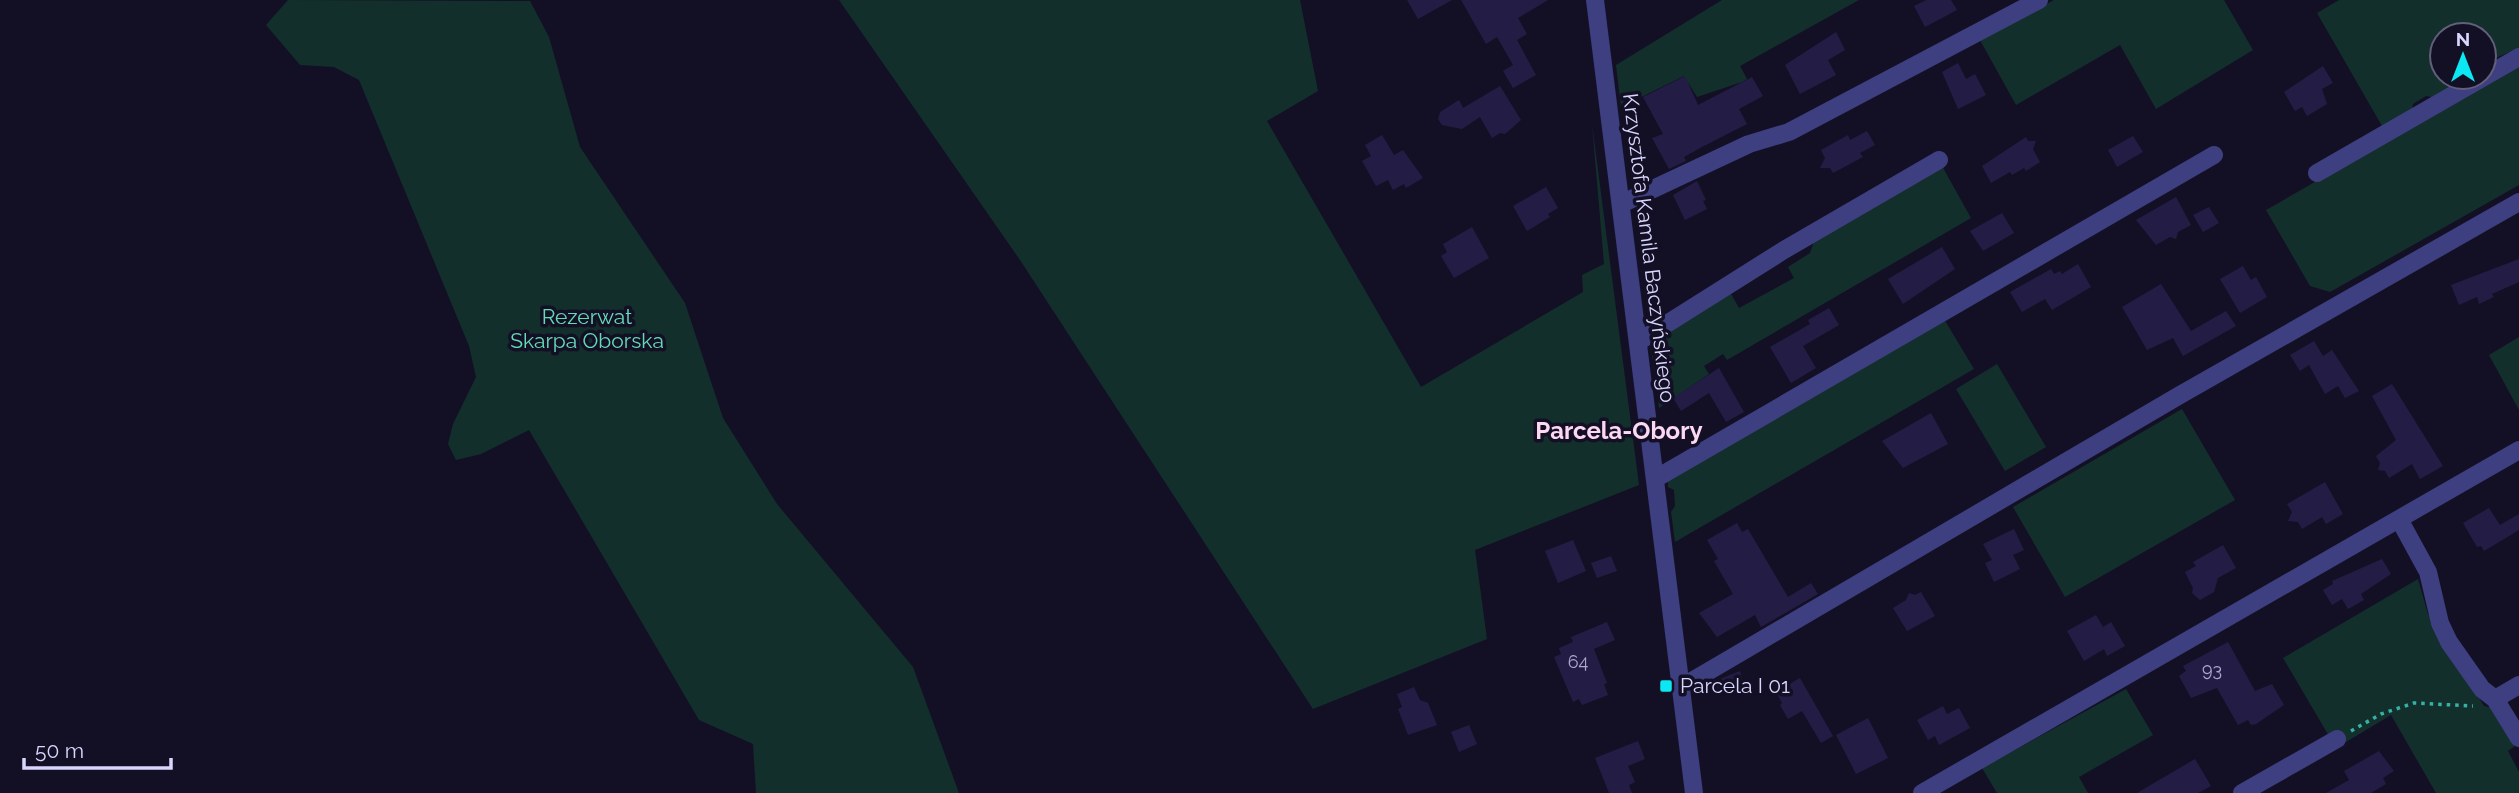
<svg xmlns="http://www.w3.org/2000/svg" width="2519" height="793" viewBox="0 0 2519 793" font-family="Raleway,sans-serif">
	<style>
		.green { fill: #132f2c }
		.building { fill: #231d45 }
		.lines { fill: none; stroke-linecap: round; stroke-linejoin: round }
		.path { stroke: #35b2a3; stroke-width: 3.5; stroke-dasharray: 3.5 5; stroke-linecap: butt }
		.minor { stroke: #3d3f81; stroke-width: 18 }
		.poi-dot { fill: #0ce8f3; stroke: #131025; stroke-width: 2.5 }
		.labels { text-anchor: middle; stroke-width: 7; stroke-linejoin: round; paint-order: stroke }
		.number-label { font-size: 18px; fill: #aba8cf }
		.street-label { font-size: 21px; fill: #d8d6fd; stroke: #131025 }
		.park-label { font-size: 21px; fill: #65dab6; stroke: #131025 }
		.poi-label { font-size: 21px; fill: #d8d6fd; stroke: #131025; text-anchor: start }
		.quarter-label { font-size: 24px; font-weight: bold; fill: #fdd8f2; stroke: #131025 }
	</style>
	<rect width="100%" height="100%" fill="#131025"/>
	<!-- green -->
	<path class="green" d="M 288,0 L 530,1 L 549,37 L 580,147 L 685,303 L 723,418 L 777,504 L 913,667 L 959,793 L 756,793 L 753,744 L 699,720 L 529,430 L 481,454 L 456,460 L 448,444 L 453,424 L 476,377 L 469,346 L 359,80 L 334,67 L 300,65 L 266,25 Z
		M 839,0 L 1300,0 L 1318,91 L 1267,121 L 1421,387 L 1583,292 L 1582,275 L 1604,264 L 1592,124 L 1639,485 L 1475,550 L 1487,639 L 1313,709 L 1020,260 Z
		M 1722,0 L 1859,0 L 1740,66 L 1747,79 L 1742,82 L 1697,97 L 1684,76 L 1621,107 L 1616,65 Z
		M 2054,0 L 2224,0 L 2253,50 L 2156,109 L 2120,45 L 2016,105 L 1980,40 Z
		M 2339,0 L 2519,0 L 2519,48 L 2484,63 L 2484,35 L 2442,35 L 2442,77 L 2469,77 L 2432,97 L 2426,96 L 2413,104 L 2412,110 L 2382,126 L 2317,13 Z
		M 2519,65 L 2519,185 L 2330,292 L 2310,286 L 2266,210 Z
		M 1942,166 L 1971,218 L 1727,360 L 1723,354 L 1704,366 L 1709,374 L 1659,408 L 1650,341 L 1730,292 L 1739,308 L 1794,278 L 1788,267 L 1810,253 L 1815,238 Z
		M 1944,319 L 1974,369 L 1675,542 L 1671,512 L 1675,506 L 1674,490 L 1668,487 L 1668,481 Z
		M 2519,337 L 2519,410 L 2489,355 Z
		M 1997,364 L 2046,447 L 2005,471 L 1956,389 Z
		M 2182,409 L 2235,500 L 2065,597 L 2013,507 Z
		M 2418,579 L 2428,614 L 2484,706 L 2500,709 L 2518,744 L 2508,751 L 2519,772 L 2519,793 L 2436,793 L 2391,715 L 2336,748 L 2283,658 Z
		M 2126,689 L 2153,735 L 2079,777 L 2088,793 L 1997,793 L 1982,768 Z"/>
	<!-- building -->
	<path class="building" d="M 1407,0 L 1452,0 L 1418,19 Z
		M 1461,0 L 1548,0 L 1518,18 L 1527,34 L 1517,40 L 1536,75 L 1513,88 L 1503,71 L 1513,65 L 1497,37 L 1486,44 Z
		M 1926,0 L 1951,0 L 1957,10 L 1925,27 L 1914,6 Z
		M 1836,32 L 1845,50 L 1828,60 L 1836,75 L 1800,94 L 1785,65 Z
		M 1958,63 L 1966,79 L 1975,74 L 1986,95 L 1958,109 L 1942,72 Z
		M 2323,66 L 2333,83 L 2322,89 L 2327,104 L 2307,116 L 2302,107 L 2295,111 L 2284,92 Z
		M 1685,76 L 1698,105 L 1752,77 L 1763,96 L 1739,109 L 1747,124 L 1702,147 L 1684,157 L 1686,161 L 1669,169 L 1652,138 L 1663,134 L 1643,97 Z
		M 1500,86 L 1521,120 L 1505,134 L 1500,133 L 1492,138 L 1480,117 L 1462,129 L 1442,125 L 1438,119 L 1440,112 L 1459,100 L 1463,108 Z
		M 1867,131 L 1875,145 L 1860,153 L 1863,157 L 1833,173 L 1830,168 L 1820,168 L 1825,158 L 1821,150 L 1848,135 L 1850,140 Z
		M 1382,135 L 1394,155 L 1403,150 L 1423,178 L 1406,188 L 1404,184 L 1393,190 L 1388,180 L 1376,186 L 1362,161 L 1371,156 L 1365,145 Z
		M 2133,136 L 2143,152 L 2117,167 L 2108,150 Z
		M 2026,137 L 2028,141 L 2036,141 L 2033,149 L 2040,162 L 2026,171 L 2024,168 L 2012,175 L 2010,172 L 1991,183 L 1982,166 Z
		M 1697,181 L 1706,200 L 1703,201 L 1707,209 L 1685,220 L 1673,195 Z
		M 1546,187 L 1558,208 L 1548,214 L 1550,217 L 1527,231 L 1513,206 Z
		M 2176,197 L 2191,225 L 2178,232 L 2176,239 L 2170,237 L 2156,245 L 2136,220 Z
		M 2209,207 L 2219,223 L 2203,232 L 2193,215 Z
		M 2002,213 L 2014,233 L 1983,251 L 1970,231 Z
		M 1472,227 L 1489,258 L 1454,278 L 1441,256 L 1447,252 L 1443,244 Z
		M 1942,247 L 1955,269 L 1903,304 L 1888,279 Z
		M 2519,259 L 2519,282 L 2492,294 L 2494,297 L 2479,304 L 2477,297 L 2459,305 L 2451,285 Z
		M 2078,264 L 2091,287 L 2052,310 L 2045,299 L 2022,312 L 2010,292 L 2051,269 L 2054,274 L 2060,271 L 2062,274 Z
		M 2243,266 L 2251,280 L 2256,277 L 2267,297 L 2240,313 L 2220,279 Z
		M 2161,284 L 2191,331 L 2226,311 L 2236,326 L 2183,356 L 2173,338 L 2147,350 L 2122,307 Z
		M 1829,308 L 1839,325 L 1803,346 L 1816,368 L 1791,383 L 1770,347 L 1810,324 L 1808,320 Z
		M 2314,341 L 2323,356 L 2332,350 L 2359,391 L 2345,398 L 2338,386 L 2325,394 L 2309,365 L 2300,371 L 2290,355 Z
		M 1719,368 L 1744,412 L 1726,422 L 1709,393 L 1681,411 L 1673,398 Z
		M 2392,384 L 2443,466 L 2420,479 L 2412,464 L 2389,478 L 2385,471 L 2378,470 L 2380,463 L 2376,456 L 2396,440 L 2372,396 Z
		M 1931,413 L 1948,444 L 1903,468 L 1882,441 Z
		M 2325,482 L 2343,514 L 2326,524 L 2322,517 L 2302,529 L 2298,522 L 2288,521 L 2292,512 L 2287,504 Z
		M 2489,508 L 2500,525 L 2519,514 L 2519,530 L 2484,551 L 2481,546 L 2477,547 L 2463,523 Z
		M 1737,523 L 1742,532 L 1748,529 L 1788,597 L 1811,583 L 1818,594 L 1761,627 L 1755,615 L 1717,637 L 1699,613 L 1733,594 L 1714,561 L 1718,559 L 1707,540 Z
		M 2014,529 L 2024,550 L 2013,555 L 2020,569 L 1994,582 L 1985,563 L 1992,560 L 1983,544 Z
		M 1573,540 L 1586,571 L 1558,583 L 1545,551 Z
		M 2223,545 L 2236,568 L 2218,578 L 2214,592 L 2200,600 L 2192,593 L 2193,588 L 2185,572 L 2196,566 L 2193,562 Z
		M 1611,556 L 1617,571 L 1597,578 L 1591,563 Z
		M 2382,559 L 2391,574 L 2361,594 L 2364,600 L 2348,609 L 2342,599 L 2332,605 L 2323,590 L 2333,584 L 2332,581 Z
		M 1921,592 L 1935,616 L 1907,631 L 1893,608 L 1906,600 L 1909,593 L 1915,595 Z
		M 2096,615 L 2103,627 L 2111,622 L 2125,646 L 2107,656 L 2104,649 L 2084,661 L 2067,631 Z
		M 1607,622 L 1615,640 L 1594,649 L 1607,683 L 1604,684 L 1608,695 L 1582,705 L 1579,699 L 1573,702 L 1554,657 L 1561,654 L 1559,648 L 1573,642 L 1571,637 Z
		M 2228,642 L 2255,691 L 2272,684 L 2284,705 L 2256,724 L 2251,725 L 2248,720 L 2238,725 L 2217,688 L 2191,698 L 2179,676 L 2186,671 L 2183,666 Z
		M 1740,671 L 1744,687 L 1720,695 L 1715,681 Z
		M 1800,678 L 1833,736 L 1821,743 L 1802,711 L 1788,719 L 1780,705 L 1782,703 L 1776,692 Z
		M 1414,687 L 1420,700 L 1428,703 L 1437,725 L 1408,735 L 1398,709 L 1402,707 L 1397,694 Z
		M 1943,706 L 1947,714 L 1959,708 L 1970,728 L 1939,745 L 1935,736 L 1928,740 L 1917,720 Z
		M 1868,718 L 1888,758 L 1856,774 L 1836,735 Z
		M 1469,725 L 1477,744 L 1459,752 L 1451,732 Z
		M 1638,741 L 1645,759 L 1628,766 L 1635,782 L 1629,785 L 1632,793 L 1609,793 L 1595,758 Z
		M 2379,751 L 2394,771 L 2383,778 L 2386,784 L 2371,793 L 2326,793 L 2349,780 L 2344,771 Z
		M 2195,759 L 2211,786 L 2198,793 L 2137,793 Z"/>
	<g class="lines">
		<!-- path -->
		<path class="path" d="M 2351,731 L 2381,714 L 2414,703 L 2473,706"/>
		<!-- minor -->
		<path class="minor" d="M 1595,0 L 1694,793
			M 2484,77 L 2519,57
			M 2317,173 L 2484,77
			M 1621,204 L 1749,144 L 1789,132 L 2039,0
			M 1638,342 L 1784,250 L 1939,160
			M 1655,479 L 2214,155
			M 2399,519 L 2428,572 L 2440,623 L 2449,642 L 2482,689 L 2495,699 L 2519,738
			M 1680,688 L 2180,395 L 2519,202
			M 2495,699 L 2519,685
			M 1922,793 L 2519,450
			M 2242,793 L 2337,739"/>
	</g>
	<!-- markers -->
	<rect class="poi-dot" x="1659" y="679" width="14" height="14" rx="3.5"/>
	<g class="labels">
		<!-- number labels -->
		<g class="number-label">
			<text x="1578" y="668">64</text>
			<text x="2212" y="676">93</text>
		</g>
		<!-- street labels -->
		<g class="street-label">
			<text transform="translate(1649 248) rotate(83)" y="7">Krzysztofa Kamila Baczyńskiego</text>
		</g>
		<!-- park labels -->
		<g class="park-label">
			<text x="587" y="324">Rezerwat<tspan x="587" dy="24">Skarpa Oborska</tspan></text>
		</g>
		<!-- poi labels -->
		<g class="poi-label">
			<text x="1680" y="693">Parcela I 01</text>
		</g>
		<!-- quarter labels -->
		<g class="quarter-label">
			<text x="1619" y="439">Parcela-Obory</text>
		</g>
	</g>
	<!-- north arrow -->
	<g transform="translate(2463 56)"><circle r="33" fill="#131025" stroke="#625f7b" stroke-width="2"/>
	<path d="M0-5L12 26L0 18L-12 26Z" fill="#0ce8f3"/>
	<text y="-10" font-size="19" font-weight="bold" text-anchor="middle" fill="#d8d6fd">N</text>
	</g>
	<!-- scale -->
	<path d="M24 758v10h147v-10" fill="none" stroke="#d8d6fd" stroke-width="3.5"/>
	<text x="35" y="758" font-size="21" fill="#d8d6fd" stroke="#131025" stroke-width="5" paint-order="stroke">50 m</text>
</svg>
